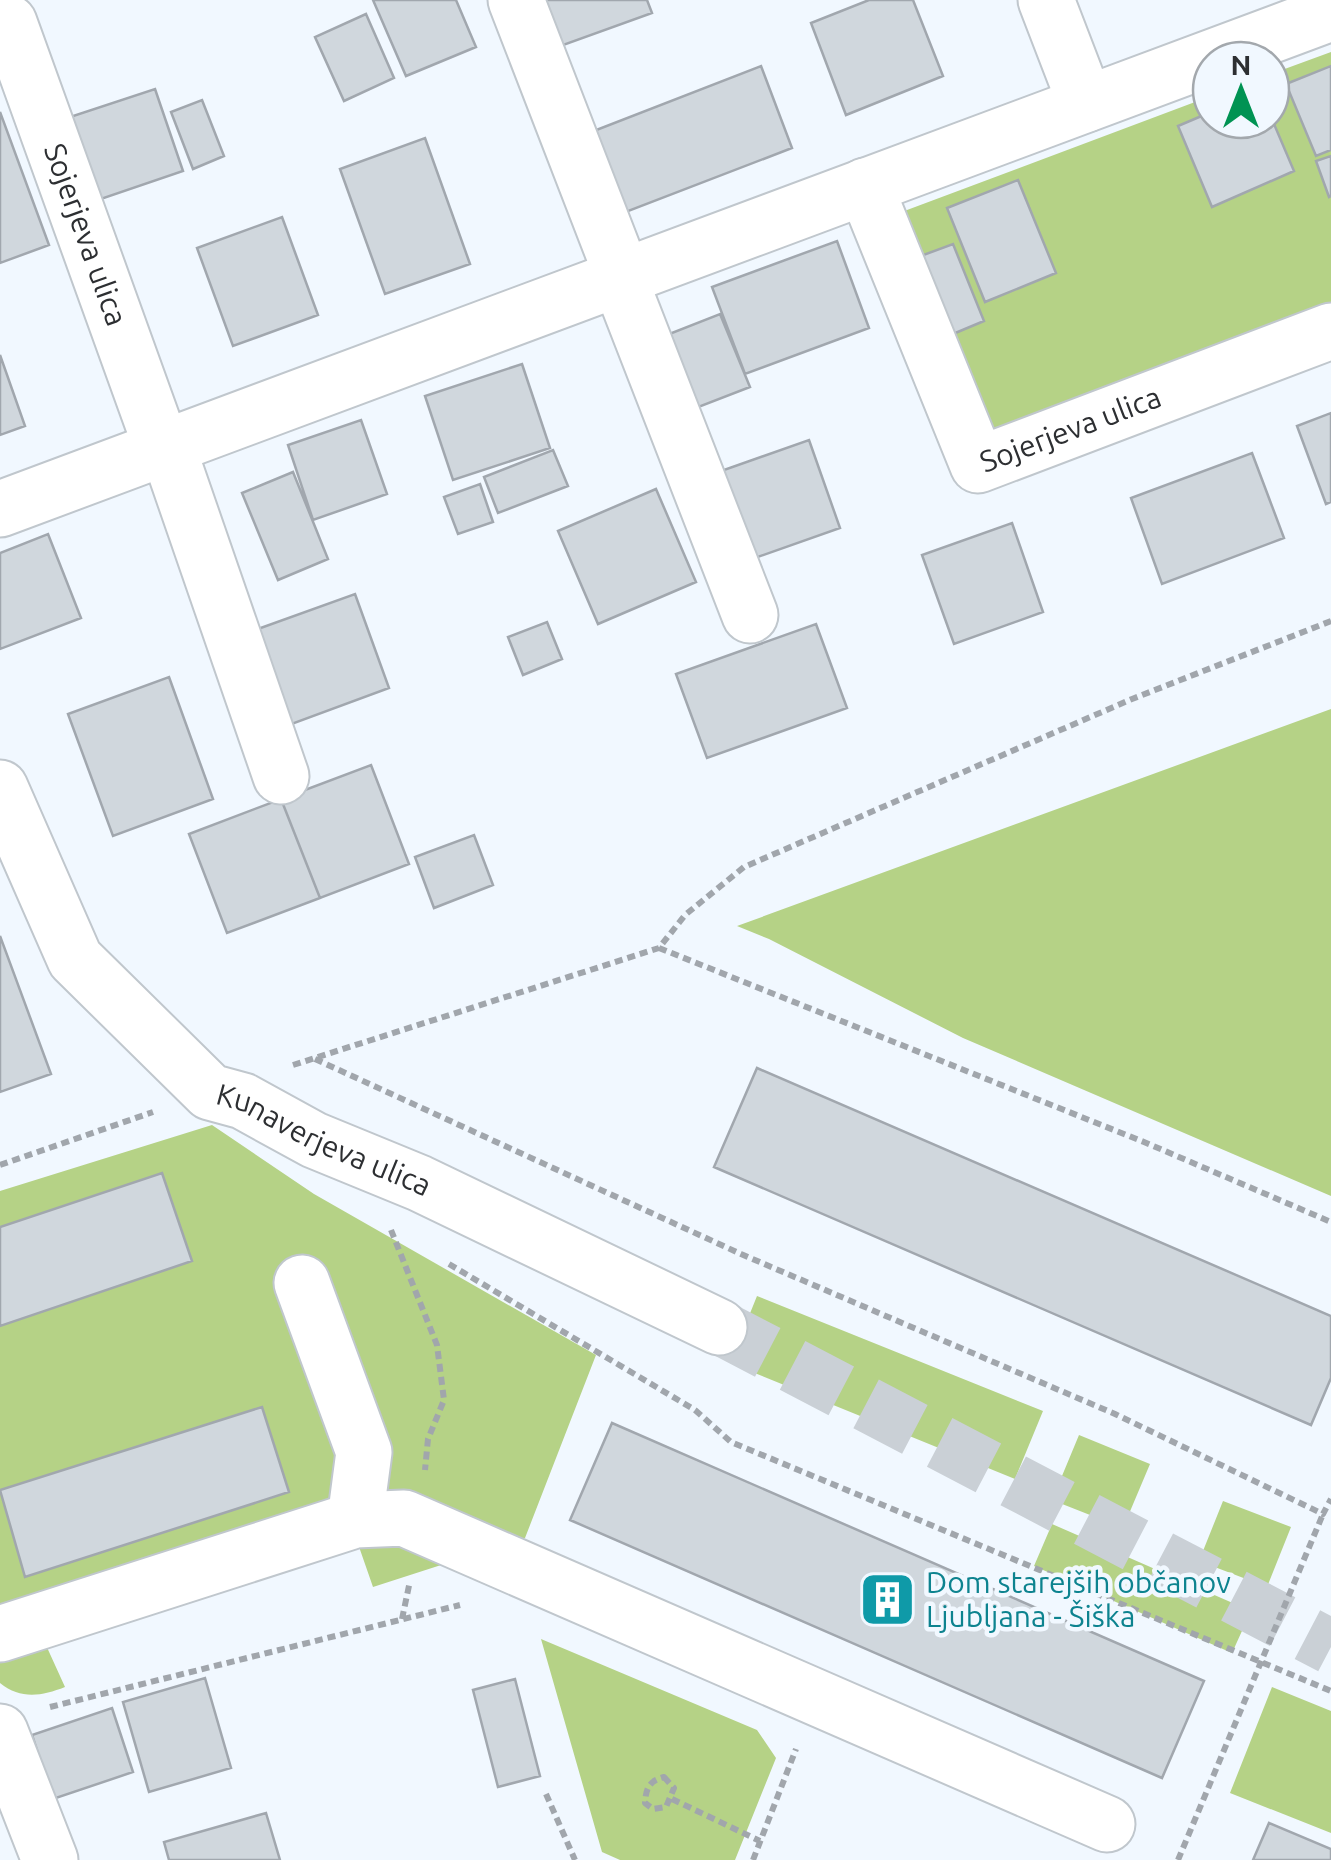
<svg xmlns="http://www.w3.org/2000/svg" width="1331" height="1860" viewBox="0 0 1331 1860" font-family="Ubuntu,sans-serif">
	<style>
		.green { fill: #b5d286 }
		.building { fill: #d0d7dd; stroke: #a1a7ae; stroke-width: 2.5 }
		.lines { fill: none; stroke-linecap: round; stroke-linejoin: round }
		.minor-tunnel { stroke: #cad0d6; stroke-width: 55; stroke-dasharray: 55 28; stroke-linecap: butt }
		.minor-casing { stroke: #c0c7cd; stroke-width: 59 }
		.path { stroke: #a1a6ac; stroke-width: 6; stroke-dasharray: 8 5; stroke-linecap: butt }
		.minor { stroke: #fff; stroke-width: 55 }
		.labels { text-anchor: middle; stroke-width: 9; stroke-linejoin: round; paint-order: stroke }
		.street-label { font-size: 30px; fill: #2d2f32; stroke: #f1f8ff }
		.culture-label { font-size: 30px; fill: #0d838f; stroke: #f1f8ff; text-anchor: start }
	</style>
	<rect width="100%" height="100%" fill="#f1f8ff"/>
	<!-- green -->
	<path class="green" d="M 1331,52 L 1331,305 L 982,435 L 899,213 L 1211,96 L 1211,120 L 1271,120 L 1271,74 Z
		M 1331,709 L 1331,1196 L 963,1038 L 769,939 L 737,926 Z
		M 212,1125 L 314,1194 L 596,1355 L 525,1538 L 373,1587 L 357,1541 L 45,1643 L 65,1687 C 42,1696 21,1700 0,1683 L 0,1191 Z
		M 757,1296 L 1043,1411 L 1015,1479 L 730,1363 Z
		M 1079,1435 L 1150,1464 L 1123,1528 L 1052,1500 Z
		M 1223,1501 L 1291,1527 L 1267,1587 L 1199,1561 Z
		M 1052,1524 L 1251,1611 L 1232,1653 L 1034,1566 Z
		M 541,1639 L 757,1730 L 776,1758 L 735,1860 L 620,1860 L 602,1852 Z
		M 1272,1687 L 1331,1711 L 1331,1833 L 1230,1793 Z"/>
	<!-- building -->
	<path class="building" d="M 373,0 L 456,0 L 476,47 L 406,76 Z
		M 538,0 L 647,0 L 652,13 L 555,48 Z
		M 869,0 L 913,0 L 943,76 L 846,115 L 811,23 Z
		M 366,14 L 394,78 L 344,101 L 315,37 Z
		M 761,66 L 792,148 L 618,215 L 586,134 Z
		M 1331,66 L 1331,150 L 1316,156 L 1286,84 Z
		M 155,89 L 183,171 L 98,200 L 70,117 Z
		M 202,100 L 224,156 L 193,169 L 171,112 Z
		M 0,112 L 49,245 L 0,263 Z
		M 1211,112 L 1211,120 L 1271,120 L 1271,117 L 1294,171 L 1212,207 L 1178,126 Z
		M 425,138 L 470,264 L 385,294 L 340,169 Z
		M 1331,156 L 1331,196 L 1329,197 L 1316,161 Z
		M 1018,180 L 1056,273 L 985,302 L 947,208 Z
		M 282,217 L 318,315 L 233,346 L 197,248 Z
		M 837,241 L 869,328 L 745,374 L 712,287 Z
		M 953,244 L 984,321 L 941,339 L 910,260 Z
		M 720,314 L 750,387 L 683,413 L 654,340 Z
		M 0,355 L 25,426 L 0,435 Z
		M 522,364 L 550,448 L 453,480 L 425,396 Z
		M 1331,413 L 1331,502 L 1326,504 L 1297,426 Z
		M 361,420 L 387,494 L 313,520 L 288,445 Z
		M 809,440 L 840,528 L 752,559 L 721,471 Z
		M 553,450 L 568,486 L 498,513 L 484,477 Z
		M 1252,453 L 1284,538 L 1162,584 L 1131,498 Z
		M 293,472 L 328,559 L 278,580 L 242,493 Z
		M 480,484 L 493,522 L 458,534 L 444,497 Z
		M 656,489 L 696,582 L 598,624 L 558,531 Z
		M 1012,523 L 1043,612 L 954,644 L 922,555 Z
		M 48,534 L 81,618 L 0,649 L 0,553 Z
		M 355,594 L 389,688 L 289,725 L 255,630 Z
		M 547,622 L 562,659 L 523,675 L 508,637 Z
		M 816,624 L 847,708 L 707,758 L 676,674 Z
		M 169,677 L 213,799 L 113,836 L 68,714 Z
		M 371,765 L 409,864 L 320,898 L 281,799 Z
		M 281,799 L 320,898 L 227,933 L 189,834 Z
		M 474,835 L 493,885 L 434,908 L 415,857 Z
		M 0,936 L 51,1074 L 0,1092 Z
		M 757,1068 L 1331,1316 L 1331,1378 L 1311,1425 L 714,1167 Z
		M 162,1173 L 192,1261 L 0,1326 L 0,1227 Z
		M 262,1407 L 289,1492 L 25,1577 L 0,1490 Z
		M 612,1423 L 1204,1681 L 1162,1778 L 570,1520 Z
		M 205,1678 L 231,1768 L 149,1792 L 123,1702 Z
		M 515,1679 L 540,1776 L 498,1787 L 473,1690 Z
		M 112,1708 L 133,1772 L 53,1799 L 32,1735 Z
		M 266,1813 L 280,1860 L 169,1860 L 164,1842 Z
		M 1269,1823 L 1331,1849 L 1331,1860 L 1253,1860 Z"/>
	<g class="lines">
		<!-- minor-tunnel -->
		<path class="minor-tunnel" d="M 719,1327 L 1331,1647"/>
		<defs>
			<g id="minor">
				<path d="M 516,0 L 623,277"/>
				<path d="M 1046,0 L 1086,104"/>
				<path id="s1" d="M 9,23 L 162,448"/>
				<path id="s2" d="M 865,186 L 978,465 L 1331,331"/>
				<path d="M 619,278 L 750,615"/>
				<path d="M 167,446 L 281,776"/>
				<path d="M 0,509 L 1331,13"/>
				<path id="s3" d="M 0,788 L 75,959 L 210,1092 L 243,1101 L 314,1140 L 419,1183 L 719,1327"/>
				<path d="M 302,1283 L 364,1452 L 355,1520"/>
				<path d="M 0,1634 L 355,1520 L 404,1518 L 1107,1824"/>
				<path d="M 0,1732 L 50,1860"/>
			</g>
		</defs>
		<!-- minor casing -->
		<use href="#minor" class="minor-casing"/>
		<!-- path -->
		<path class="path" d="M 659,948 L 1144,1142 L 1331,1222
			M 315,1059 L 741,1254 L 1115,1414 L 1323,1514 L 1331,1499
			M 293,1065 L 659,948 L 685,915 L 744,867 L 1132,699 L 1331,621
			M 0,1165 L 153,1112
			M 391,1230 L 437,1345 L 444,1400 L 428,1439 L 425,1470
			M 449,1264 L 695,1410 L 731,1442 L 1331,1691
			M 402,1619 L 410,1581
			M 50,1707 L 460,1605
			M 664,1777 L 674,1788 L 666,1807 L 653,1809 L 645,1803 C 646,1788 649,1781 664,1777 Z
			M 546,1794 L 575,1860
			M 672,1799 L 760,1841
			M 753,1860 L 796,1749
			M 1178,1860 L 1323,1514"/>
		<!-- minor -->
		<use href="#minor" class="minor"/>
	</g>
	<!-- icons -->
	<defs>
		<symbol id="building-square" viewBox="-11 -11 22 22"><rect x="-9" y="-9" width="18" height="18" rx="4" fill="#0f9aa8" stroke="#f1f8ff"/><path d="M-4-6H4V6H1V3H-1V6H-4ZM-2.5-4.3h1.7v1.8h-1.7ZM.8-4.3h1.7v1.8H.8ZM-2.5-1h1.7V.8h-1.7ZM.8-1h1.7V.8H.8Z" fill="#fff"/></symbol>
	</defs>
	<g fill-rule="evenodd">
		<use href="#building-square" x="856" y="1568" width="63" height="63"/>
	</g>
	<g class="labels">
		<!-- street labels -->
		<g class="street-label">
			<text dy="10" stroke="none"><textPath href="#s1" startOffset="225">Sojerjeva ulica</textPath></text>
			<text dy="10" stroke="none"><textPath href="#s2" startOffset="400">Sojerjeva ulica</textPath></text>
			<text dy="10" stroke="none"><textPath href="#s3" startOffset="500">Kunaverjeva ulica</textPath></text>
		</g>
		<!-- culture labels -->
		<g class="culture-label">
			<text x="926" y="1593">Dom starejših občanov<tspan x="926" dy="34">Ljubljana - Šiška</tspan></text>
		</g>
	</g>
	<!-- north arrow -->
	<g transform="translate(1241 90)"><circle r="48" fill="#f1f8ff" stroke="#a3a8ad" stroke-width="2.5"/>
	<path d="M0-8L18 38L0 25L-18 38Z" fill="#009353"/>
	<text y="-15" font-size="28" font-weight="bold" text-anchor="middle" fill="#2d2f32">N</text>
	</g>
</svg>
